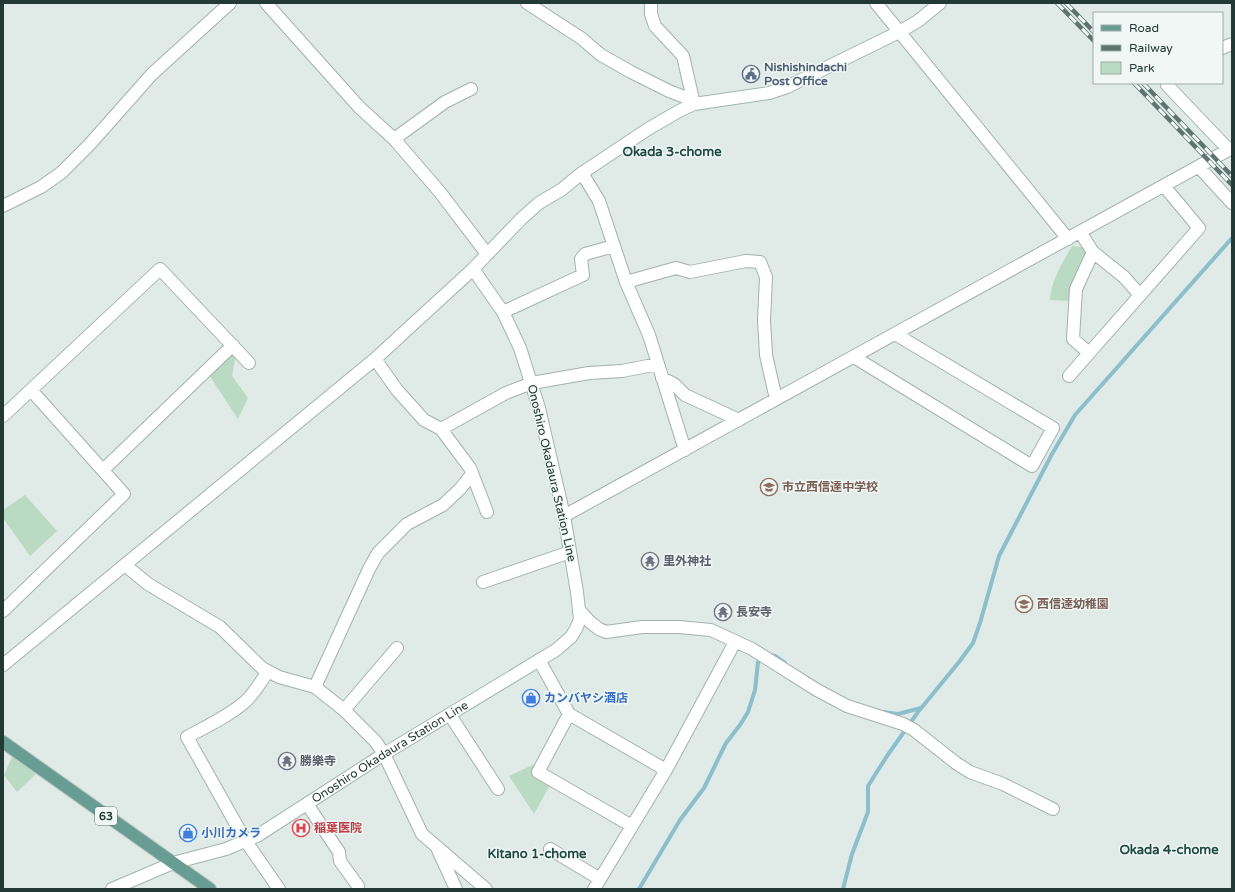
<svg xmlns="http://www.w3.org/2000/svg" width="1235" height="892" viewBox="0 0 1235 892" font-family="'Varela Round','Noto Sans JP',sans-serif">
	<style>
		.green { fill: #badac4 }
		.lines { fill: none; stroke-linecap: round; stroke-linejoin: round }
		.stream { stroke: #8bbfcc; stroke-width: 4 }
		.minor-casing { stroke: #a3b1ad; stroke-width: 14 }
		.secondary-casing { stroke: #a0b5ae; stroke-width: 14 }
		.primary-casing { stroke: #bdc4c2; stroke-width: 14 }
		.minor { stroke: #fff; stroke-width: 12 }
		.secondary { stroke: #fff; stroke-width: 12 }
		.primary { stroke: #679d92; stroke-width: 12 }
		.rail-casing { stroke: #5c756f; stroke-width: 4.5 }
		.rail { stroke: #f0f7f4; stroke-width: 3; stroke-dasharray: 9; stroke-linecap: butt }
		.labels { text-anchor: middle; stroke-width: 3; stroke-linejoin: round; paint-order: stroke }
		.shield { fill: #f0f7f4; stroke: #60726e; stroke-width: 1 }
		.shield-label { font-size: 11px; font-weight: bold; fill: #223934 }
		.service-label { font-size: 12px; font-weight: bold; fill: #4e5e75; stroke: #f0f7f4; text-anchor: start }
		.street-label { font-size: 12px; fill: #223934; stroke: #f0f7f4 }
		.education-label { font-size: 12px; font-weight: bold; fill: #785e54; stroke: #f0f7f4; text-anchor: start }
		.worship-label { font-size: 12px; font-weight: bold; fill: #5b616d; stroke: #f0f7f4; text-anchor: start }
		.shop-label { font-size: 12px; font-weight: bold; fill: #366cbe; stroke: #f0f7f4; text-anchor: start }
		.health-label { font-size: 12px; font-weight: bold; fill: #be3a42; stroke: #f0f7f4; text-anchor: start }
		.neighbourhood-label { font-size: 13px; font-weight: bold; fill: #1f4a41; stroke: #f0f7f4 }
	</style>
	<rect width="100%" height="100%" fill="#e0eae6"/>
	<!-- green -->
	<path class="green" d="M 1072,246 L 1082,247 L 1087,252 L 1080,264 L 1084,267 L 1071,301 L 1050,300 C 1051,280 1062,264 1072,246 Z
		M 236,354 L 232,376 L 248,398 L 238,419 L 209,375 L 227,357 Z
		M 25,495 L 57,531 L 30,556 L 3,518 L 3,510 Z
		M 13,755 L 36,774 L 17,792 L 4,775 Z
		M 537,763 L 551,783 L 534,814 L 509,776 Z"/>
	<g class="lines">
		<!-- stream -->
		<path class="stream" d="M 770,655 L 775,656 L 785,663
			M 883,712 L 898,714 L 921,708
			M 639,889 L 680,820 L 704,788 L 726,743 L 740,725 L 748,712 L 755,690 L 758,662 L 763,658
			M 843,889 L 852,854 L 868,812 L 868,786 L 887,756 L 918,712 L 959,662 L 973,643 L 980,623 L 999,556 L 1052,454 L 1075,415 L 1232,238"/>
		<defs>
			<path id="minor" d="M 266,3 L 359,107 L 394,139 L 439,191 L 487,254
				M 527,3 L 581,38 L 601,55 L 631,72 L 669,91 L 692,100
				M 651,3 L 651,14 L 655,26 L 683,56 L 694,104
				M 876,3 L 1068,239
				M 1222,48 L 1232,44
				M 1169,83 L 1167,85 L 1229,150
				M 394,139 L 445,102 L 471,89
				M 1199,167 L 1232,203
				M 582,173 L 599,201 L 626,282 L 649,335 L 685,450
				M 3,206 L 41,187 L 61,173 L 90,144 L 152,74 L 230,3
				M 1080,232 L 1093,252 L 1124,277 L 1140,295
				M 626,282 L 676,268 L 690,272 L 746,261 L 760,262 L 766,277 L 764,320 L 766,355 L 776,399
				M 503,312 L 583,275 L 581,259 L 585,254 L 614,246
				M 1089,353 L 1073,339 L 1076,289 L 1093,252
				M 854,357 L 1032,466 L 1053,428 L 895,334
				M 375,359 L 397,390 L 424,420 L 441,429 L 470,468 L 487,512
				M 1069,376 L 1199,228 L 1164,186
				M 662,378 L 674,384 L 685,395 L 739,420
				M 3,416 L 160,269 L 249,363
				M 441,429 L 506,393 L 532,383 L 589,373 L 622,371 L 658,364
				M 103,470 L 233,345
				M 564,516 L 1232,148
				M 125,565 L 148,584 L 220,627 L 262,668 L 279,677 L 315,687 L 344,710 L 376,742 L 384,754 L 422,834 L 486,889
				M 483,582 L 570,552
				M 579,610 L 590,622 L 599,629 L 606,632 L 642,627 L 679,627 L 711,630 L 752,649 L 817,690 L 847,706 L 903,724 L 914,730 L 956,763 L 970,772 L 1003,784 L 1053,809
				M 3,611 L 124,494 L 31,390
				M 539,660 L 569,714 L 666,770
				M 3,665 L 375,359 L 473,269
				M 268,671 C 261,682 255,692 246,701 C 229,716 207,726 187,737 L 245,840 L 279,889
				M 315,687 L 369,569 L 378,553 L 407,524 L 443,505 L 460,489 L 472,474
				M 344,710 L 397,648
				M 569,714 L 538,772 L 632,826
				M 450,715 L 498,789
				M 307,804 L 339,852 L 340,861 L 358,886
				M 550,849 L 600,879
				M 438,850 L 456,889
				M 594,889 L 666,770 L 735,642"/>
			<g id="secondary">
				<path id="s1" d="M 112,889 L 173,863 L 226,849 L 257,836 L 384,754 L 556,650 L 571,637 L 576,629 L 580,619 L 577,592 L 564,516 L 539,408 L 520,348 L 503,312 L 473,269 L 521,219 L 539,203 L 561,190 L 582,173 L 648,129 L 679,111 L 694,104 L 769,93 L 787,87 L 899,32 L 918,21 L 940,3"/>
			</g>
			<path id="primary" d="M 3,742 L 210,889"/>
		</defs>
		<!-- minor casing -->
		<use href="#minor" class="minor-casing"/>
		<!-- secondary casing -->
		<use href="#secondary" class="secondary-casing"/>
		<!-- primary casing -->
		<use href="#primary" class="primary-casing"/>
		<!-- minor -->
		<use href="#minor" class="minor"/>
		<!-- secondary -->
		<use href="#secondary" class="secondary"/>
		<!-- primary -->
		<use href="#primary" class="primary"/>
		<defs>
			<path id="rail" d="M 1057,3 L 1094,41
				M 1066,3 L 1094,32
				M 1134,83 L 1232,185
				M 1143,83 L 1232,176"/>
		</defs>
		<!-- rail casing -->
		<use href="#rail" class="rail-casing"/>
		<!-- rail -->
		<use href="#rail" class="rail"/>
	</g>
	<!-- icons -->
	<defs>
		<symbol id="civic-ring" viewBox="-11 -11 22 22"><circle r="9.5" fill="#f0f7f4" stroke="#5c6f8a" stroke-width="1.5"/><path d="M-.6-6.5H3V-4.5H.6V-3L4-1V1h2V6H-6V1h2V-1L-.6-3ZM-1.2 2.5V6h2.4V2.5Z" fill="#5c6f8a"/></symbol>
		<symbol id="school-ring" viewBox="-11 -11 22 22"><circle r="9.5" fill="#f0f7f4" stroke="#8d6e63" stroke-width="1.5"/><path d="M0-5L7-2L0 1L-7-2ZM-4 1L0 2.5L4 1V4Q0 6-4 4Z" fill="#8d6e63"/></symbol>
		<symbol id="temple-ring" viewBox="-11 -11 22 22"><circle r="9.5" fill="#f0f7f4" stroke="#6b7280" stroke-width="1.5"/><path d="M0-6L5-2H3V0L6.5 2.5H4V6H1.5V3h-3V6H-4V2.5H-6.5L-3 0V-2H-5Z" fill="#6b7280"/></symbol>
		<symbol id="shop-ring" viewBox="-11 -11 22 22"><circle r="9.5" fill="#f0f7f4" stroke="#3f7fe0" stroke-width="1.5"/><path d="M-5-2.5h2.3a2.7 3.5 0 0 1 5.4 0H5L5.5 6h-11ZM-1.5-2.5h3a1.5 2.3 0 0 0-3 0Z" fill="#3f7fe0"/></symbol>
		<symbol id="hospital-ring" viewBox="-11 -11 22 22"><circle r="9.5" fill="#f0f7f4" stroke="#e0444e" stroke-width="1.5"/><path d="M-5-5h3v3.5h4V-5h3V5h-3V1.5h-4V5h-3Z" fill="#e0444e"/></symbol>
	</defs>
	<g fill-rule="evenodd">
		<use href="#civic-ring" x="741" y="64" width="20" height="20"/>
		<use href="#school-ring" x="759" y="477" width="20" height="20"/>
		<use href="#temple-ring" x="640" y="551" width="20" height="20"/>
		<use href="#school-ring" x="1014" y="594" width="20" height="20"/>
		<use href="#temple-ring" x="713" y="602" width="20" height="20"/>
		<use href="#shop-ring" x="521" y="688" width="20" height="20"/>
		<use href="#temple-ring" x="277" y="751" width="20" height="20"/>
		<use href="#hospital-ring" x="291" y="818" width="20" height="20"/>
		<use href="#shop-ring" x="178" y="823" width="20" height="20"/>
	</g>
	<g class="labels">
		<!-- shield labels -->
		<rect class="shield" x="95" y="807" width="22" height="18" rx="3"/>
		<g class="shield-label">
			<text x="106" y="820">63</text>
		</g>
		<!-- service labels -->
		<g class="service-label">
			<text x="764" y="71">Nishishindachi<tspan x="764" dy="14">Post Office</tspan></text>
		</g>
		<!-- street labels -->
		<g class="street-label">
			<text transform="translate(552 473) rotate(77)" y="4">Onoshiro Okadaura Station Line</text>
			<text dy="4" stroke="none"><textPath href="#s1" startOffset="312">Onoshiro Okadaura Station Line</textPath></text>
		</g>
		<!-- education labels -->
		<g class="education-label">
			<text x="782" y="491">市立西信達中学校</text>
			<text x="1037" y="608">西信達幼稚園</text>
		</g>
		<!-- worship labels -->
		<g class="worship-label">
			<text x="663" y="565">里外神社</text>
			<text x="736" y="616">長安寺</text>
			<text x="300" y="765">勝樂寺</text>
		</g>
		<!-- shop labels -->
		<g class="shop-label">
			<text x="544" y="702">カンバヤシ酒店</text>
			<text x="201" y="837">小川カメラ</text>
		</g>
		<!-- health labels -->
		<g class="health-label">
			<text x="314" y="832">稲葉医院</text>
		</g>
		<!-- neighbourhood labels -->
		<g class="neighbourhood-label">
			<text x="672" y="156">Okada 3-chome</text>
			<text x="1169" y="854">Okada 4-chome</text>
			<text x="537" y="858">Kitano 1-chome</text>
		</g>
	</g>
	<!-- border -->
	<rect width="1235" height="892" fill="none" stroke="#223934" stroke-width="8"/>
	<!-- legend -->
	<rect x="1093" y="12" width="130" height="72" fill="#f0f7f4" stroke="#9eaba7"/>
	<rect x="1101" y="25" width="20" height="6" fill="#679d92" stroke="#9eaba7"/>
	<text x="1129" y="32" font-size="12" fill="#223934">Road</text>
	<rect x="1101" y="45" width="20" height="6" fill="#5c756f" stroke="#9eaba7"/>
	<text x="1129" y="52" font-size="12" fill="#223934">Railway</text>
	<rect x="1101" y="62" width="20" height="12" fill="#badac4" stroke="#9eaba7"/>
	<text x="1129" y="72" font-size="12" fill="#223934">Park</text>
</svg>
